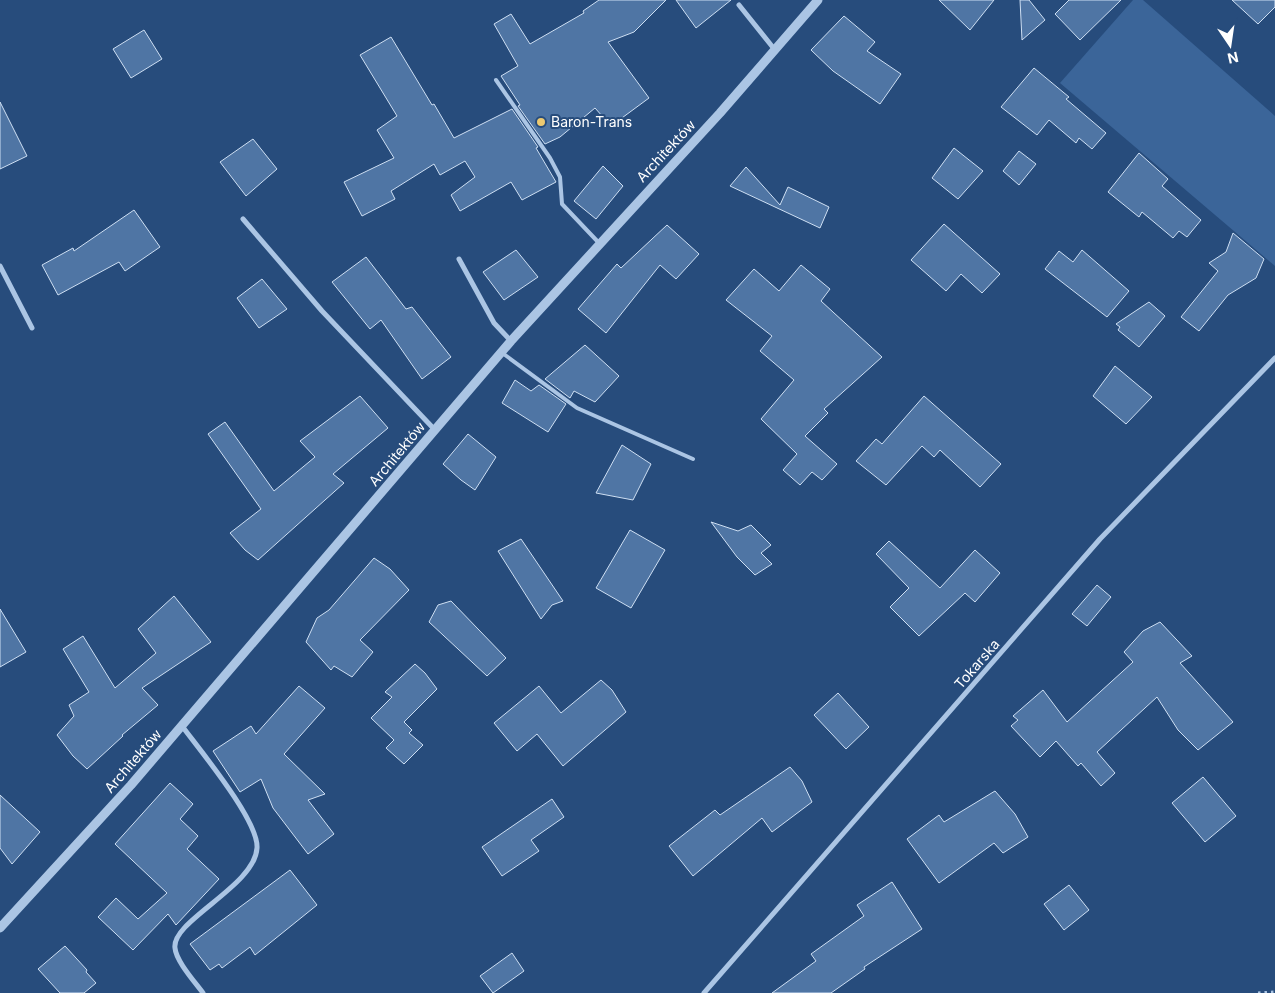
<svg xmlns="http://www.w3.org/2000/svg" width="1275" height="993" viewBox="0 0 1275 993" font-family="Inter,sans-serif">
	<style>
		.green { fill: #3b6599 }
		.building { fill: #4f75a4; stroke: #cedff3 }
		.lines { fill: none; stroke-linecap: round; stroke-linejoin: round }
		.path { stroke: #abc5e4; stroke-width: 3; stroke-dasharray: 2.5 4; stroke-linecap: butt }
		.service { stroke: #abc5e4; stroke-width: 4 }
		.minor { stroke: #abc5e4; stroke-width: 5 }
		.tertiary { stroke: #abc5e4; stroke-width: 9 }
		.poi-dot { fill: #ecc971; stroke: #274c7c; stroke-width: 2 }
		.labels { text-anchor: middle; stroke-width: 4; stroke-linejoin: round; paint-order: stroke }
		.poi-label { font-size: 14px; fill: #fff; stroke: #274c7c; text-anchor: start }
		.street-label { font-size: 14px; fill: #fff; stroke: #274c7c }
	</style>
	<rect width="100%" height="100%" fill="#274c7c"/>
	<!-- green -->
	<path class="green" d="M 1133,0 L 1143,0 L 1275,116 L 1275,266 L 1060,83 Z"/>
	<!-- building -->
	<path class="building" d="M 599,0 L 666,0 L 634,32 L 608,42 L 649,98 L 611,126 L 595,108 L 560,137 L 545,144 L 518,106 L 520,105 L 501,76 L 518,66 L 494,24 L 511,14 L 530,44 L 584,13 L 583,11 Z
		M 676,0 L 731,0 L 696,28 Z
		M 939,0 L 994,0 L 970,30 Z
		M 1020,0 L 1029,0 L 1045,20 L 1022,40 Z
		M 1069,0 L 1121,0 L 1080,40 L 1055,14 Z
		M 1232,0 L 1275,0 L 1275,7 L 1258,24 Z
		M 844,16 L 875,42 L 867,51 L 901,74 L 880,104 L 833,71 L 811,50 Z
		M 144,30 L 162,59 L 131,78 L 113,49 Z
		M 391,37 L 432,105 L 434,104 L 454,138 L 512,109 L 538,147 L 536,148 L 556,182 L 522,200 L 511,182 L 460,211 L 451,195 L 475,177 L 465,161 L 440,175 L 434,164 L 391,191 L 395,199 L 362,216 L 344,182 L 394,158 L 377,130 L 397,116 L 360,55 Z
		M 1034,68 L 1069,97 L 1066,99 L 1106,133 L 1092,149 L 1079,138 L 1076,143 L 1049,120 L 1037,135 L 1001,107 Z
		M 0,102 L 27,156 L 0,169 Z
		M 253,139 L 277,169 L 246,196 L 220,162 Z
		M 954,148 L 983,171 L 958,199 L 932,178 Z
		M 1019,151 L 1036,164 L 1019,185 L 1003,171 Z
		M 1139,153 L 1168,179 L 1162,186 L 1201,220 L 1187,237 L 1179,231 L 1173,238 L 1142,212 L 1139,217 L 1108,192 Z
		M 603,166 L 623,186 L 596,219 L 574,201 Z
		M 746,167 L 780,205 L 788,187 L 829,207 L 820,228 L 730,186 Z
		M 134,210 L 160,247 L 125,271 L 119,262 L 58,295 L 42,265 L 73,248 L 74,251 Z
		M 944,224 L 1000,274 L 982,293 L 961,274 L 946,291 L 911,260 Z
		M 667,225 L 699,254 L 676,279 L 660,265 L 606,333 L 578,309 L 617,264 L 621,268 Z
		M 1233,233 L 1264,259 L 1256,278 L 1228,295 L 1199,331 L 1181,317 L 1218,271 L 1209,263 L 1226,252 Z
		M 516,250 L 538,277 L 504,300 L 483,272 Z
		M 1082,250 L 1129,291 L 1107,317 L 1045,269 L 1059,251 L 1073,262 Z
		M 366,257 L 406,309 L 412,307 L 451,357 L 422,379 L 381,320 L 370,329 L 332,282 Z
		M 801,265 L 830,289 L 821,301 L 882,357 L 824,409 L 828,413 L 805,436 L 837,464 L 822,480 L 812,472 L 800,485 L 783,470 L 797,454 L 761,419 L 794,380 L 760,351 L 772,336 L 726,300 L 754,269 L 779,291 Z
		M 262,279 L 287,309 L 259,328 L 237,298 Z
		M 1149,302 L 1165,316 L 1139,347 L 1118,330 L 1120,327 L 1116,324 Z
		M 585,345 L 619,376 L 595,402 L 574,391 L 570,398 L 545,379 Z
		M 1115,366 L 1152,397 L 1126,424 L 1093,396 Z
		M 515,380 L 531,391 L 539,385 L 566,404 L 548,432 L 502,403 Z
		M 360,396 L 388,428 L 333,474 L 344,483 L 258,560 L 245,550 L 230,533 L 261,509 L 208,434 L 225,422 L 274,491 L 315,457 L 300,441 Z
		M 924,396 L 1001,464 L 980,487 L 940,450 L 934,457 L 922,446 L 886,485 L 856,461 L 876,439 L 882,444 Z
		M 468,434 L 496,457 L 475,490 L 461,480 L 443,464 Z
		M 622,445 L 651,464 L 633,500 L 596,493 Z
		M 711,522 L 738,531 L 751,525 L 771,545 L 761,553 L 772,564 L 755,575 L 737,557 Z
		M 630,530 L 665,550 L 631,608 L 596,588 Z
		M 521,539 L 563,601 L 552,605 L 541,619 L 498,551 Z
		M 889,541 L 940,588 L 975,550 L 1000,573 L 975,602 L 965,593 L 919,636 L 890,607 L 909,588 L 876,554 Z
		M 374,558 L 390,569 L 409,590 L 360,640 L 373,652 L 352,677 L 334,666 L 331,670 L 306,642 L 317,618 L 329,610 Z
		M 1097,585 L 1111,597 L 1087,626 L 1072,614 Z
		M 174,596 L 211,642 L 142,688 L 158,705 L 122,735 L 123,736 L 87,769 L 73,756 L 57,735 L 74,716 L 69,705 L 89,692 L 63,649 L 83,636 L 115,688 L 156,653 L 138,629 Z
		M 451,601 L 506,658 L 487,676 L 429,622 L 438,605 Z
		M 0,609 L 26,652 L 0,667 Z
		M 1160,622 L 1192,656 L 1180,663 L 1233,722 L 1198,750 L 1178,730 L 1157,697 L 1097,752 L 1115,773 L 1101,786 L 1081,763 L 1078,766 L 1056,741 L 1040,757 L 1011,726 L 1018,720 L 1013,716 L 1043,690 L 1067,722 L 1133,662 L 1124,652 L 1143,631 Z
		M 415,664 L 425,673 L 437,689 L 404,722 L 412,730 L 409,733 L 423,745 L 404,764 L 386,748 L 394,740 L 371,718 L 392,697 L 385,692 Z
		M 601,680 L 612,690 L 626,712 L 563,766 L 537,734 L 517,751 L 494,723 L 539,686 L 561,713 Z
		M 299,686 L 325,708 L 284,754 L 325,794 L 308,800 L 334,834 L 308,854 L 273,808 L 261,779 L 240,792 L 213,751 L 251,726 L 256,734 Z
		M 838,693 L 869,727 L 846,749 L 814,715 Z
		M 790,767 L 802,781 L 812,802 L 772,832 L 762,818 L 693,876 L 669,846 L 715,810 L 720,815 Z
		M 1203,777 L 1236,816 L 1205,842 L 1172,803 Z
		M 170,783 L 193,804 L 180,819 L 198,836 L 187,849 L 219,879 L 176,925 L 168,914 L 133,950 L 98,917 L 116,898 L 138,919 L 167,893 L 115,844 Z
		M 995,791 L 1015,814 L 1028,837 L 1003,853 L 994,843 L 939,883 L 907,839 L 939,815 L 944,822 Z
		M 0,795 L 40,832 L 12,864 L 0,848 Z
		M 552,799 L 564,817 L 531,840 L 539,851 L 502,876 L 482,847 Z
		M 290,870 L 317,905 L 255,955 L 250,947 L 222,968 L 219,964 L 210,970 L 190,944 Z
		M 892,882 L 922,929 L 864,967 L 865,969 L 831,993 L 772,993 L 816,961 L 811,954 L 864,916 L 857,905 Z
		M 1069,885 L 1089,910 L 1064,930 L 1044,904 Z
		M 65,946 L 87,970 L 86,972 L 96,983 L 84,993 L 60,993 L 38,969 Z
		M 512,953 L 524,971 L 493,993 L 480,976 Z"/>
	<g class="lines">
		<!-- path -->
		<path class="path" d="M 1258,993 L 1275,992"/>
		<!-- service -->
		<path class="service" d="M 496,80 L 550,158 L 560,177 L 562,204 L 599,243
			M 501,352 L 577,408 L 693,459"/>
		<!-- minor -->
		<path class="minor" d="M 739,5 L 775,50
			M 243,219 L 322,311 L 435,430
			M 459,259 L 494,323 L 511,341
			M 0,266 L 32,328
			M 182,726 C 199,749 259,821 257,848 C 255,886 171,921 175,948 C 176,961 195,982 203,993
			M 704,993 L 1100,539 L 1275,358"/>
		<!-- tertiary -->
		<path class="tertiary" d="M 0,928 L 131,785 L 511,341 L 720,113 L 818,0"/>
	</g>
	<!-- markers -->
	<circle class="poi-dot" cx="541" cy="122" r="5"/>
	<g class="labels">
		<!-- poi labels -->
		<g class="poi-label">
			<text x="551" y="127">Baron-Trans</text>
		</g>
		<!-- street labels -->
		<g class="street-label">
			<text transform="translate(666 151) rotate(-47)" y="5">Architektów</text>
			<text transform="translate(397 454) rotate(-50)" y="5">Architektów</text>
			<text transform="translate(977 664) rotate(-49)" y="5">Tokarska</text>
			<text transform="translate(133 761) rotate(-49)" y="5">Architektów</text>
		</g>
	</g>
	<!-- north arrow -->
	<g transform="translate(1230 45) rotate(167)" stroke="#274c7c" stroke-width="4" paint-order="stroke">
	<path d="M0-4L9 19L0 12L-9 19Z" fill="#ffffff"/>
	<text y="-8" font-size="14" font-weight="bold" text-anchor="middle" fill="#ffffff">N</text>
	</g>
</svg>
